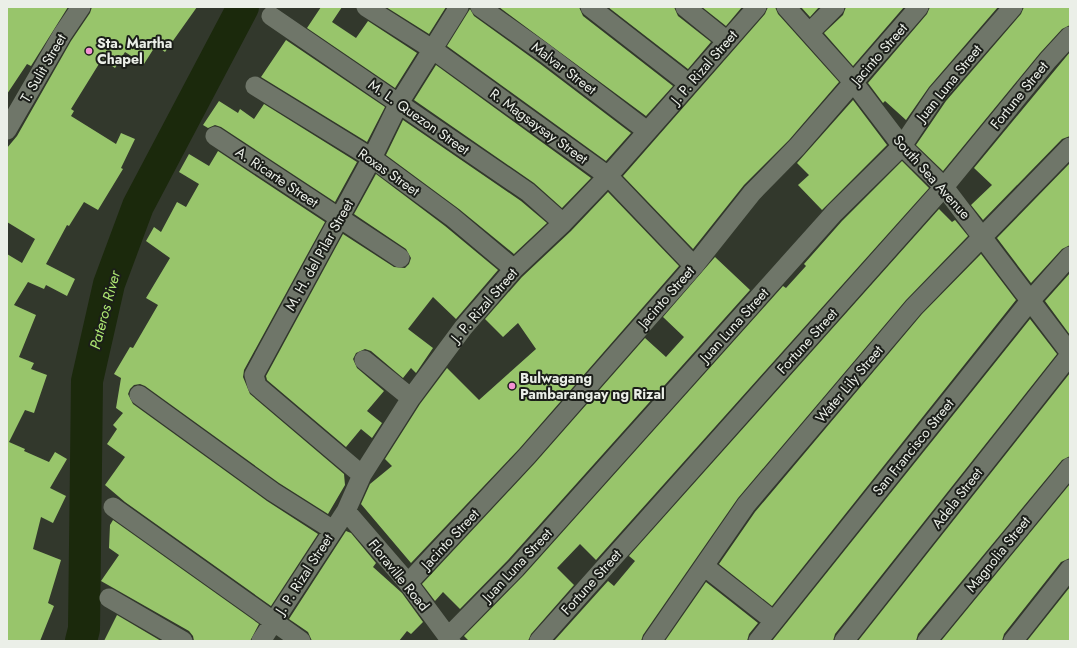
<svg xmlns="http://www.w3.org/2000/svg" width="1077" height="648" viewBox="0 0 1077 648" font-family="Jost,sans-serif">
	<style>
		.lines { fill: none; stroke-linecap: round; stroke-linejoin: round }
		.river { stroke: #1b290c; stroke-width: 32 }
		.building { fill: #98c56b }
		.minor { stroke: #6f7669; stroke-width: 19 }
		.poi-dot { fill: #f491d3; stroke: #1b1e19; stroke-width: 1.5 }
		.labels { text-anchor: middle; stroke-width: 4; stroke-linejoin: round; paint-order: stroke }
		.poi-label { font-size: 14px; font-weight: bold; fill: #ebefe8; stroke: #1b1e19; text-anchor: start }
		.street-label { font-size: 14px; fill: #ebefe8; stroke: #1b1e19 }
		.water-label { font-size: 15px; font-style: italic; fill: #ace571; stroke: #1b1e19 }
	</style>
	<rect width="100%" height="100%" fill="#32382c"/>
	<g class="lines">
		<!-- river -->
		<path class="river" d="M 81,641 L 84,629 L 87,381 L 109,284 L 138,206 L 243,7"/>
	</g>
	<!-- building -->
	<path class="building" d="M 7,7 L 68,7 L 31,66 L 27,64 L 7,94 Z
		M 92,7 L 197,7 L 165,52 L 156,45 L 144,64 L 125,52 L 115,68 L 102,59 L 71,109 L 74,111 L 71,116 L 116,144 L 121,133 L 135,139 L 121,168 L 123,169 L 98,210 L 84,202 L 69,226 L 67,225 L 46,264 L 75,279 L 67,296 L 46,285 L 44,289 L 28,282 L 14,305 L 36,315 L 19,357 L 34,363 L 31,369 L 47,375 L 34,413 L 25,410 L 9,442 L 25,449 L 24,451 L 49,462 L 55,452 L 67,459 L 50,488 L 66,496 L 53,523 L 41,517 L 33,549 L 61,560 L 48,603 L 54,606 L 40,641 L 7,641 L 7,254 L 22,263 L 35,239 L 7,222 L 7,148 L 17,136 L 71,41 L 90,13 Z
		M 321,7 L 342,7 L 332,22 L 356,38 L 368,21 L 417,53 L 395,88 L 307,28 Z
		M 386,7 L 446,7 L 429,34 Z
		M 499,7 L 579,7 L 583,16 L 673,86 L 646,116 Z
		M 608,7 L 674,7 L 678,16 L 711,42 L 688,69 Z
		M 702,7 L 742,7 L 726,26 Z
		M 768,7 L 775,7 L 778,14 L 839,82 L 789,140 L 744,185 L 693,249 L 623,176 L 765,14 Z
		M 801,7 L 819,7 L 810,17 Z
		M 846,7 L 904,7 L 853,66 L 824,33 L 843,15 Z
		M 930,7 L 998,7 L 929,87 L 906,120 L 885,101 L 883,103 L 868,83 L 927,14 Z
		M 1024,7 L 1070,7 L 1070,25 L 1062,29 L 1040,53 L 943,171 L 916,145 L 946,101 L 1021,14 Z
		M 470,9 L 474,16 L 539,63 L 631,133 L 606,161 L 447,46 Z
		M 286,40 L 385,107 L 367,142 L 261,77 Z
		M 1070,52 L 1070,136 L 1062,139 L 983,220 L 971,205 L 992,185 L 974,168 Z
		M 436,65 L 591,178 L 562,208 L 534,183 L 414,100 Z
		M 853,100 L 887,145 L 822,210 L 798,185 L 809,175 L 797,163 Z
		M 219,101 L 238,113 L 240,109 L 254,119 L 264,104 L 357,162 L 335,202 L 221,127 L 215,125 L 208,128 L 203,125 Z
		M 403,120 L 521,201 L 547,223 L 514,254 L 459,209 L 386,155 Z
		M 218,151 L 325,222 L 244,370 L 243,377 L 250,394 L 344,474 L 345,485 L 328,514 L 279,483 L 145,386 L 140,384 L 134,385 L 130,389 L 128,394 L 133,404 L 267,501 L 318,534 L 271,606 L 125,502 L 105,485 L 125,457 L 107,444 L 117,429 L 113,425 L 123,413 L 116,408 L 121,378 L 114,374 L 130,347 L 133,348 L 158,305 L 146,298 L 170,258 L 146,241 L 154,227 L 161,232 L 177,202 L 186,207 L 199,184 L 179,172 L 189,154 L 209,166 Z
		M 902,161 L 929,188 L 596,560 L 580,544 L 557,568 L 574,585 L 531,634 L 528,641 L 469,641 L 464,636 L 524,575 L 783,286 L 786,288 L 806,266 L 804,264 L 842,221 Z
		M 1070,163 L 1070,245 L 1062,249 L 1031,283 L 997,238 Z
		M 376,174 L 445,226 L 498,270 L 456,319 L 433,297 L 408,329 L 433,348 L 416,373 L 411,368 L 403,378 L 371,351 L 365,349 L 356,353 L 353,359 L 357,368 L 384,391 L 367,411 L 382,423 L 372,438 L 361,429 L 346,447 L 267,380 L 266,376 L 343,234 L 394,267 L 405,268 L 409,264 L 411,258 L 406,249 L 354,214 Z
		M 608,192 L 679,266 L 519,449 L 411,563 L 361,504 L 370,484 L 392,466 L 385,459 L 420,404 L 447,368 L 479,400 L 536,349 L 518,323 L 503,337 L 485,319 L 522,277 L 571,231 Z
		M 939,209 L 952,222 L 955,220 L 968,236 L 906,300 L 738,498 L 643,635 L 641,641 L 554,641 L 608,581 L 614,586 L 635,561 L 629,556 Z
		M 981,254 L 1016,300 L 772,606 L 719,564 L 755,512 L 922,314 Z
		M 715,257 L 750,290 L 508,560 L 460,609 L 443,592 L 435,601 L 422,584 L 535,463 L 645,338 L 666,357 L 684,337 L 663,317 Z
		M 1070,273 L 1070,335 L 1045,301 Z
		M 1030,319 L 1057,354 L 835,634 L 833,641 L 772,641 Z
		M 1070,373 L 1070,456 L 1062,460 L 918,634 L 916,641 L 858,641 Z
		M 1070,484 L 1070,558 L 1061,562 L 1004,634 L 1002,641 L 941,641 Z
		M 113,520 L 259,624 L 250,641 L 194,641 L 193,636 L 189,631 L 101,581 L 119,555 L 109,548 L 110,525 Z
		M 346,531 L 351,533 L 376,563 L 373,567 L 402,593 L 423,622 L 411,634 L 407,631 L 399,641 L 312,641 L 308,632 L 289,619 Z
		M 706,582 L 758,623 L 749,634 L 747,641 L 665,641 Z
		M 1070,587 L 1070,641 L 1027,641 Z
		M 117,615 L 161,641 L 104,641 Z"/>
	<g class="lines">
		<!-- minor -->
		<path class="minor" d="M 366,7 L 432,49 L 608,176 L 694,266
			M 480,7 L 546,54 L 647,131
			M 590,7 L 689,84
			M 685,7 L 727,41
			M 786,7 L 854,83 L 902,146 L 944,187 L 1070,353
			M 271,16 L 528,192 L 563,223
			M 810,32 L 835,7
			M 255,86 L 372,158 L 452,217 L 514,269
			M 7,130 L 62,35 L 81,7
			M 215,136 L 400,258
			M 364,360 L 411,398
			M 139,395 L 273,492 L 333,530
			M 362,475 L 257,386 L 254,375 L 372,158 L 399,103 L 459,7
			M 113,507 L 301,641
			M 346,511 L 408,583 L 451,641
			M 704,566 L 774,621
			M 408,583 L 527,456 L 694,266 L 752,193 L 797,147 L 919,7
			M 109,598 L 183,641
			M 448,637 L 516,568 L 834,213 L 902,146 L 937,94 L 1013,7
			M 261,641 L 346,511 L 362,475 L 411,398 L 463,328 L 514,269 L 563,223 L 608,176 L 757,7
			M 539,641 L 944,187 L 1048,60 L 1070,36
			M 652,641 L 746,505 L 914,307 L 1070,147
			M 758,641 L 1030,301 L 1070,256
			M 844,641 L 1070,355
			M 927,641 L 1070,467
			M 1013,641 L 1070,569"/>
	</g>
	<!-- markers -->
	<g class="poi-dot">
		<circle cx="89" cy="51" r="4"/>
		<circle cx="512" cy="386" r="4"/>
	</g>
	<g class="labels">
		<!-- poi labels -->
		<g class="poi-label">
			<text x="97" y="48">Sta. Martha<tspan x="97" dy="16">Chapel</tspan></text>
			<text x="520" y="383">Bulwagang<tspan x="520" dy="16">Pambarangay ng Rizal</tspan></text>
		</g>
		<!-- street labels -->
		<g class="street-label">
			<text transform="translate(879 54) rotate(-49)" y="5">Jacinto Street</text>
			<text transform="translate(704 67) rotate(-49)" y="5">J. P. Rizal Street</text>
			<text transform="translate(43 68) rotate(-60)" y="5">T. Sulit Street</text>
			<text transform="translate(564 68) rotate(37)" y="5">Malvar Street</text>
			<text transform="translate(949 83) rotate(-51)" y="5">Juan Luna Street</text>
			<text transform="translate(1019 95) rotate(-51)" y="5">Fortune Street</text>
			<text transform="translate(419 117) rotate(35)" y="5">M. L. Quezon Street</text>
			<text transform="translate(539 126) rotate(36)" y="5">R. Magsaysay Street</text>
			<text transform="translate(389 172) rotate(35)" y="5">Roxas Street</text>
			<text transform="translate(277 177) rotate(34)" y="5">A. Ricarte Street</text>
			<text transform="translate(932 177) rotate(48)" y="5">South Sea Avenue</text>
			<text transform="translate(319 255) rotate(-61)" y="5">M. H. del Pilar Street</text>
			<text transform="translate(666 297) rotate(-49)" y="5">Jacinto Street</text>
			<text transform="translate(484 305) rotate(-49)" y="5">J. P. Rizal Street</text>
			<text transform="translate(734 325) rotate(-48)" y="5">Juan Luna Street</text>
			<text transform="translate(807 341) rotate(-48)" y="5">Fortune Street</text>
			<text transform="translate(849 384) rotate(-50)" y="5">Water Lily Street</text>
			<text transform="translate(913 447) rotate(-51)" y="5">San Francisco Street</text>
			<text transform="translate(957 498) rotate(-52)" y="5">Adela Street</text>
			<text transform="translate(450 539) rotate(-47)" y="5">Jacinto Street</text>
			<text transform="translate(998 554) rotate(-51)" y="5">Magnolia Street</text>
			<text transform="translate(517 565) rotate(-47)" y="5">Juan Luna Street</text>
			<text transform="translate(304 574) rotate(-57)" y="5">J. P. Rizal Street</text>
			<text transform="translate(399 575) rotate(51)" y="5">Floraville Road</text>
			<text transform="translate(591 582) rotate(-48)" y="5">Fortune Street</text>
		</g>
		<!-- water labels -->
		<g class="water-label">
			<text transform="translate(105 310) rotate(-75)" y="5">Pateros River</text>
		</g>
	</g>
	<!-- border -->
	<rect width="1077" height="648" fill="none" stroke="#ebefe8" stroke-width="16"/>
</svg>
